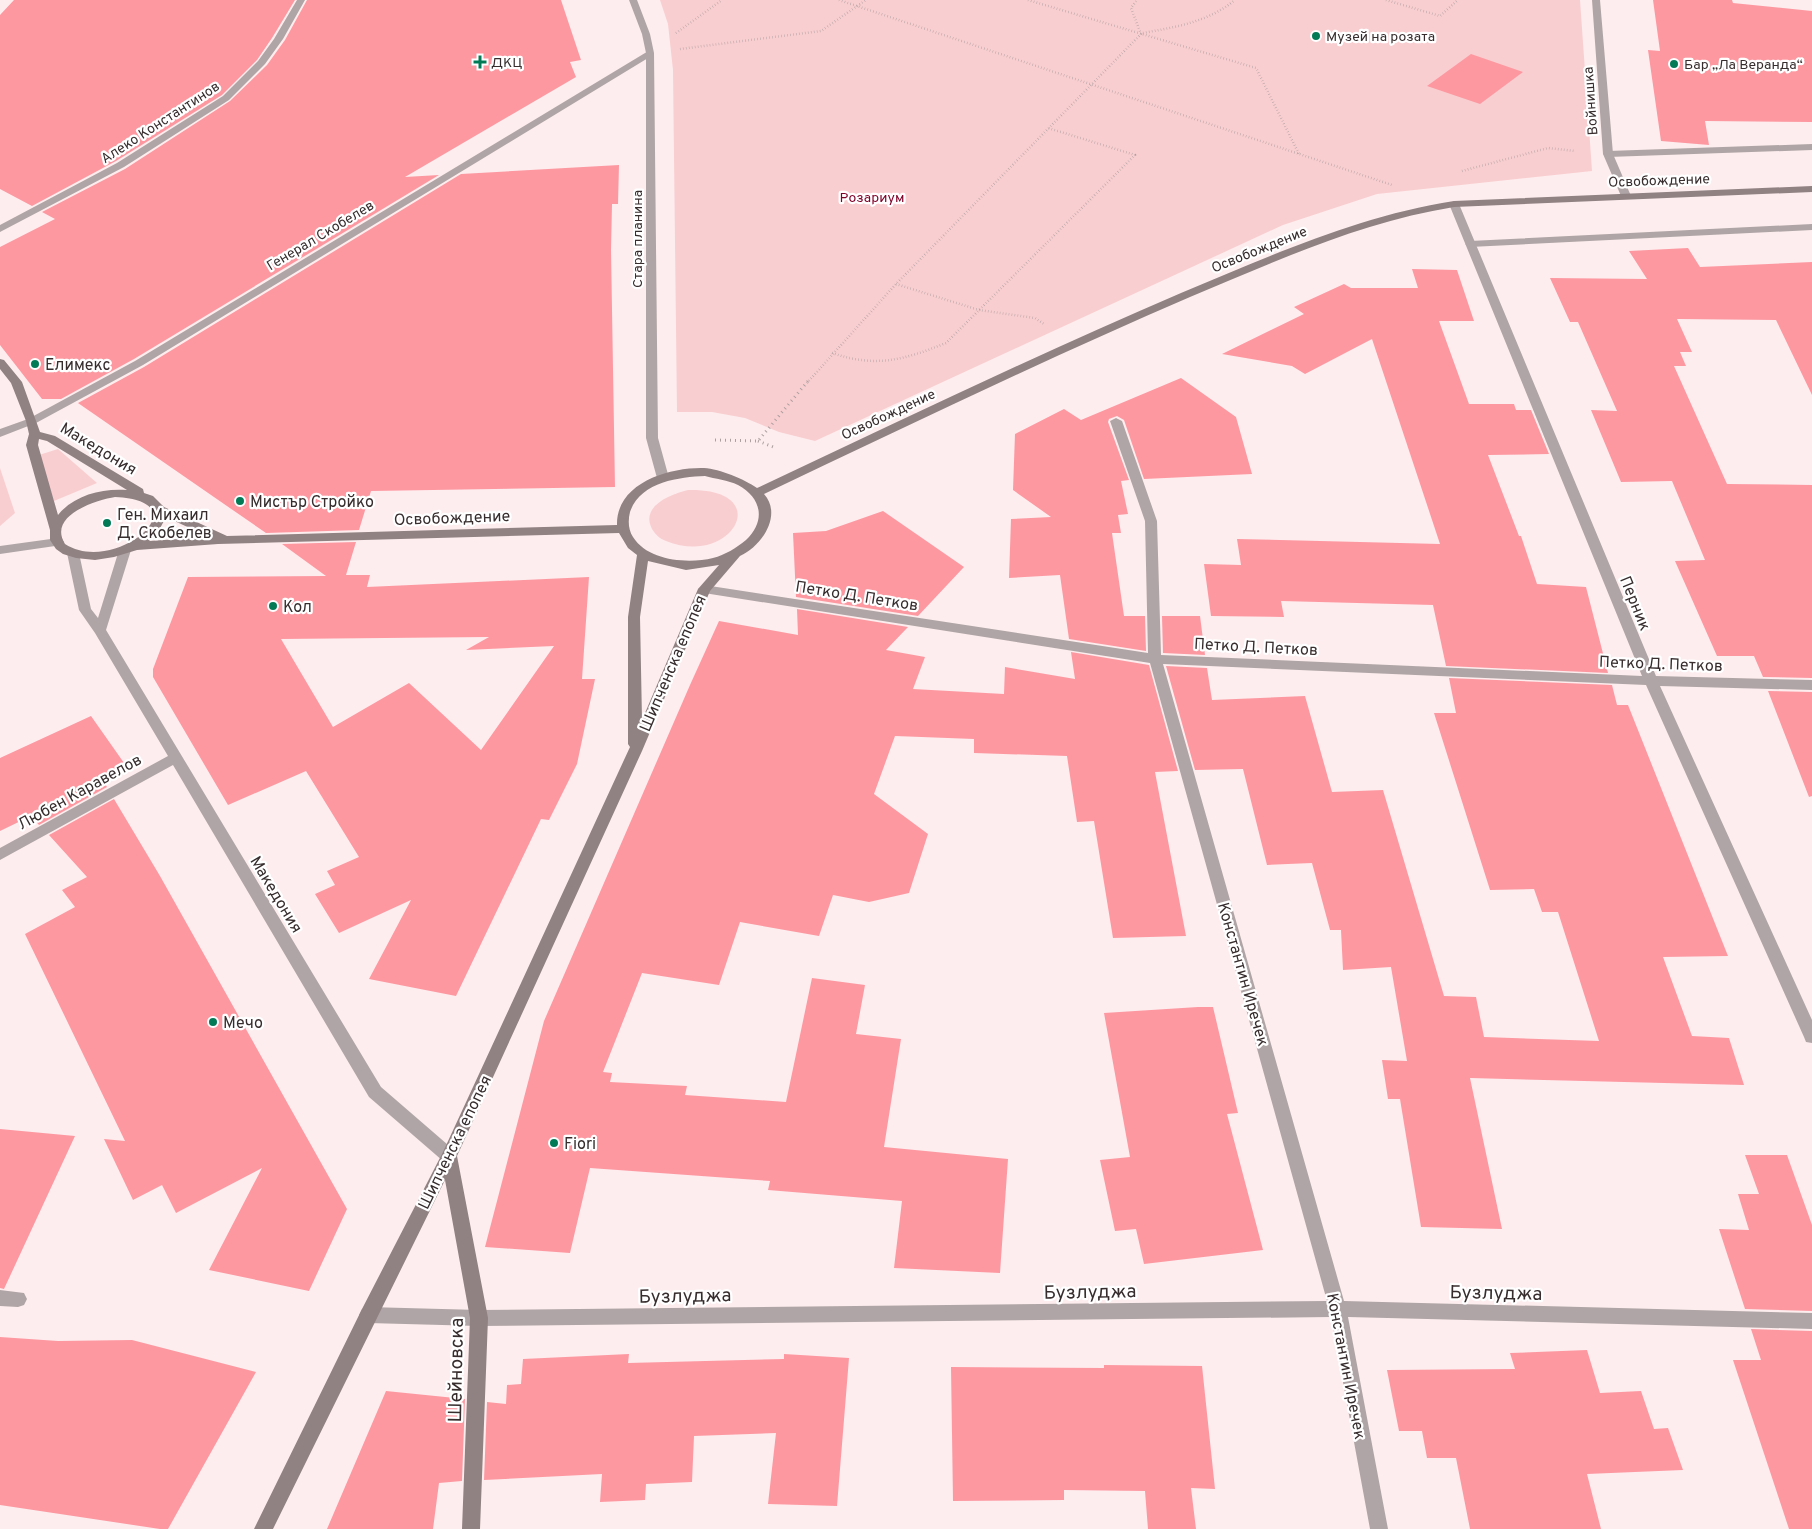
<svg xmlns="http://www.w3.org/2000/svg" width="1812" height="1529" viewBox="0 0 1812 1529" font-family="Overpass,sans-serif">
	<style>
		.green { fill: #f9ced0 }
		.building { fill: #fd98a1; fill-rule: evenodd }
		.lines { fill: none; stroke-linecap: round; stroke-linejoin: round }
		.path-far1 { stroke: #ad9fa0; stroke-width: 2.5; stroke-dasharray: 0.5 2.5; stroke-linecap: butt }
		.path { stroke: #ad9fa0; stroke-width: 3; stroke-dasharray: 1 4; stroke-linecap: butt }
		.service { fill: #b0a5a6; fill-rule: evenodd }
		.pedestrian { fill: #b0a5a6; fill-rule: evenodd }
		.minor { fill: #b0a5a6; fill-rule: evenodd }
		.tertiary { fill: #b0a5a6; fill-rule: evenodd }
		.secondary { fill: #908182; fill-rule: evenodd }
		.poi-dot { fill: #037a56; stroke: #fff; stroke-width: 2 }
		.labels { text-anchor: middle; stroke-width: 4.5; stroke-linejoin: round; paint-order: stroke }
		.far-poi-label { font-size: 14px; fill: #372d2e; stroke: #fff; text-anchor: start }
		.far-street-label { font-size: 14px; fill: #372d2e; stroke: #fff }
		.far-park-label { font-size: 14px; fill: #7e0128; stroke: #fff }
		.poi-label { font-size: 16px; fill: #372d2e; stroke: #fff; text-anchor: start }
		.street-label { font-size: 16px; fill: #372d2e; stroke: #fff }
		.near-street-label { font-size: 19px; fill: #372d2e; stroke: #fff }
	</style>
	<rect width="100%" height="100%" fill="#fdedee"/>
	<!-- green -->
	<path class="green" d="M 660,0 L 1580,0 L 1592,171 L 1377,194 L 1283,225 L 815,441 L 779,432 L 745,418 L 712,412 L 677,412 L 673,70 L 668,24 Z
		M 58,449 L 97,483 L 54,501 L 39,455 Z
		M 0,468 L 15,513 L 0,526 Z
		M 688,490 C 777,488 732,568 666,541 C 660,539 655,534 652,529 C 640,506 671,494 688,490 Z"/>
	<!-- building -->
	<path class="building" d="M 14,0 L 295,0 L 272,38 L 257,60 L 222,95 L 116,161 L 32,206 L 0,189 L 0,15 Z
		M 307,0 L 561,0 L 581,60 L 570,62 L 576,77 L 405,177 L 439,175 L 134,359 L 61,399 L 42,399 L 0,345 L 0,247 L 55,219 L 42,212 L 125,169 L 230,101 L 267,65 L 285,40 Z
		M 1653,0 L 1732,0 L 1733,3 L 1812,11 L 1812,122 L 1705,121 L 1709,145 L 1661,141 L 1648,50 L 1660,51 Z
		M 1471,54 L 1523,72 L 1480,104 L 1427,86 Z
		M 619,165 L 618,204 L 612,204 L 611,250 L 615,487 L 371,491 L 359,530 L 266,533 L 78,403 L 144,367 L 461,174 Z
		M 1688,248 L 1700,267 L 1812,262 L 1812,395 L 1776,320 L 1677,319 L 1692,352 L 1680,352 L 1686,366 L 1674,366 L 1727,484 L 1812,485 L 1812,678 L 1763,677 L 1754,656 L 1717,656 L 1675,561 L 1705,560 L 1672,481 L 1621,482 L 1591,410 L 1617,411 L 1578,322 L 1570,322 L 1550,278 L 1647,279 L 1629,251 Z
		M 1412,269 L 1457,270 L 1474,321 L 1439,321 L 1469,404 L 1514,404 L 1516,410 L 1531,410 L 1549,454 L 1488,455 L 1519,536 L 1521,536 L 1537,584 L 1586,587 L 1608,673 L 1446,666 L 1433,605 L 1281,601 L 1284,617 L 1211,616 L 1204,564 L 1241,565 L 1237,539 L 1440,544 L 1372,339 L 1305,374 L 1292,366 L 1222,354 L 1304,314 L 1294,307 L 1344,284 L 1351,288 L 1418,288 Z
		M 1181,378 L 1236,417 L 1252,474 L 1144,479 L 1124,420 L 1117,416 L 1109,419 L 1108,422 L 1129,480 L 1121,481 L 1128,514 L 1118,515 L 1121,533 L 1112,533 L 1124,616 L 1145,616 L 1146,651 L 1069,639 L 1060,575 L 1009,578 L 1011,519 L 1051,517 L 1013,490 L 1015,434 L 1064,409 L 1081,420 Z
		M 883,511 L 964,567 L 918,616 L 796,597 L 793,533 L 826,531 Z
		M 356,542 L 346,575 L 370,575 L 367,587 L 589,577 L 582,679 L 595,679 L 577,764 L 549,820 L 541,819 L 456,996 L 369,979 L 411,900 L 339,933 L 315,894 L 335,885 L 327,871 L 359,857 L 306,771 L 228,805 L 153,677 L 153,669 L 188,577 L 326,576 L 282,544 ZM 489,637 L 466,650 L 554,646 L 481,750 L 409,683 L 333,727 L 281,639 Z
		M 797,609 L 908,627 L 886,650 L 925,657 L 913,689 L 1004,694 L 1005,667 L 1075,679 L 1071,652 L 1149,665 L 1178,771 L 1155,772 L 1186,936 L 1113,938 L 1094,821 L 1077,822 L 1067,756 L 974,753 L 974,739 L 895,736 L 874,794 L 928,834 L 909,893 L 869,902 L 833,895 L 819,936 L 740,922 L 719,985 L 642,973 L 603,1072 L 612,1073 L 610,1082 L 687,1086 L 685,1095 L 786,1102 L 812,978 L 865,985 L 856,1034 L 901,1039 L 884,1147 L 1008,1159 L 1000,1273 L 894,1268 L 902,1201 L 768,1190 L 770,1181 L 590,1168 L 570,1253 L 485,1247 L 544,1021 L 690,685 L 719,621 L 798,635 Z
		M 1162,616 L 1200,616 L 1205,655 L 1163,653 Z
		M 1166,666 L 1207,668 L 1212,700 L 1305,696 L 1332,792 L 1383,790 L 1444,996 L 1476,997 L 1484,1037 L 1599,1041 L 1558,912 L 1542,912 L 1534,889 L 1490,890 L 1434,713 L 1456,713 L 1449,678 L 1612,685 L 1617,705 L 1628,705 L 1728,956 L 1663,957 L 1692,1036 L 1729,1038 L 1744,1085 L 1470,1078 L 1502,1229 L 1421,1227 L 1400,1099 L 1388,1099 L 1382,1060 L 1407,1061 L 1391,967 L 1343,970 L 1341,930 L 1330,930 L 1312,863 L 1267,865 L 1243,769 L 1195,770 Z
		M 1768,691 L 1812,692 L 1812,796 L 1809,797 Z
		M 91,716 L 129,770 L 104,782 L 107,787 L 39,825 L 31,816 L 0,831 L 0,758 Z
		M 114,799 L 160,876 L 347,1209 L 309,1291 L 209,1270 L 262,1168 L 176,1213 L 162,1185 L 133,1200 L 104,1139 L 125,1141 L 25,934 L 75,907 L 62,890 L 87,877 L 49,835 Z
		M 1198,1007 L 1213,1007 L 1238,1113 L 1227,1114 L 1263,1250 L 1144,1264 L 1136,1229 L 1115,1231 L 1100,1160 L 1130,1157 L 1104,1013 Z
		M 0,1129 L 75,1136 L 4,1289 L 0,1288 Z
		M 1745,1155 L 1787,1155 L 1812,1225 L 1812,1311 L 1745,1309 L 1719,1229 L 1749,1230 L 1738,1194 L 1759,1194 Z
		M 1751,1329 L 1812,1331 L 1812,1529 L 1789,1529 L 1733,1360 L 1761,1360 Z
		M 0,1337 L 58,1341 L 132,1340 L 256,1372 L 168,1529 L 160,1529 L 0,1505 Z
		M 1587,1350 L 1600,1393 L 1641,1391 L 1654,1429 L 1668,1428 L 1683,1470 L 1587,1474 L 1601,1529 L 1470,1529 L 1456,1458 L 1427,1458 L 1422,1431 L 1399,1431 L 1387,1370 L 1515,1369 L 1510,1353 Z
		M 629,1354 L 628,1363 L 784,1359 L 784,1354 L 849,1358 L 837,1506 L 768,1504 L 776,1433 L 694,1436 L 692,1482 L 646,1484 L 645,1500 L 600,1502 L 602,1474 L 484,1480 L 487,1402 L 506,1404 L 507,1385 L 521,1384 L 523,1359 Z
		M 1104,1365 L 1202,1366 L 1215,1489 L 1191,1488 L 1196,1529 L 1148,1529 L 1145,1491 L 1064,1490 L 1064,1500 L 953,1501 L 951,1367 L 1104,1368 Z
		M 386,1391 L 465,1399 L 462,1481 L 439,1483 L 433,1529 L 327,1529 Z"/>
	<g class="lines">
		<!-- path-far1 -->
		<path class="path-far1" d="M 839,0 L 1392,185
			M 1028,0 L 1256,68 L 1299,154
			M 1386,0 L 1440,16 L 1458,0
			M 676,33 L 722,0
			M 1143,33 C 1176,27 1208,22 1235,0
			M 680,49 L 821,31 L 866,0
			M 1462,171 L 1548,148 L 1575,151
			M 896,284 L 979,310 L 1035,318 L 1044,324
			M 832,353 C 876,368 904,360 946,343 L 1135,155 L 1048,128
			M 807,383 L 896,284 L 1141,34 L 1131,8 L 1137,0"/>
		<!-- path -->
		<path class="path" d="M 715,440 L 758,441 L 808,381
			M 758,441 L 776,448"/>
		<!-- service -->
		<path class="service" d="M 1812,144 L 1812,150 L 1608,157 L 1603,154 L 1608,151 Z
			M 1812,224 L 1812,230 L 1470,247 L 1465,244 L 1470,241 Z"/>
		<!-- pedestrian -->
		<path class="pedestrian" d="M 650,50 L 653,51 L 653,55 L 143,365 L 36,423 L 0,437 L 0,429 L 28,419 L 135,361 Z"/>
		<!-- minor -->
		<path class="minor" d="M 297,0 L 305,0 L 283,39 L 265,64 L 229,100 L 124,167 L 0,232 L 0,225 L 117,163 L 223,96 L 258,61 L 274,39 Z
			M 1592,0 L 1600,0 L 1613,154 L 1631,196 L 1626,199 L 1621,196 L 1603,154 Z
			M 1454,201 L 1459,204 L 1656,676 L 1812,680 L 1812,690 L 1660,686 L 1812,1020 L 1812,1043 L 1806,1042 L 1804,1037 L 1646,685 L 1163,664 L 1344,1301 L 1812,1313 L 1812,1329 L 1348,1317 L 1388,1529 L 1370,1529 L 1331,1317 L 479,1326 L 368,1323 L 362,1321 L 359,1315 L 362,1309 L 368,1307 L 479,1310 L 1327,1301 L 1150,663 L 704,593 L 698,589 L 704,585 L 1148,653 L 1145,521 L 1110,421 L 1116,418 L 1122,421 L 1157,521 L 1161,655 L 1642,676 L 1449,204 Z
			M 58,538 L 62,539 L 64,542 L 62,545 L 0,554 L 0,546 Z
			M 125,546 L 131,550 L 106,630 L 381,1087 L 455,1151 L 457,1156 L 455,1161 L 449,1163 L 443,1161 L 369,1097 L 173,765 L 0,860 L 0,848 L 168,756 L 95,633 L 79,610 L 67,553 L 73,549 L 79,553 L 91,609 L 98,618 L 119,550 Z
			M 0,1290 L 24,1293 L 27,1299 L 24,1305 L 18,1307 L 0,1306 Z"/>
		<!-- tertiary -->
		<path class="tertiary" d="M 629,0 L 637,0 L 650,34 L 654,53 L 658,438 L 669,478 L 663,482 L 657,478 L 646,438 L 646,53 L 642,34 Z"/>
		<!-- secondary -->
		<path class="secondary" d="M 1812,186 L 1812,192 L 1454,207 C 1361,222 1276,261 1190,297 C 1046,359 905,427 764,494 C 783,515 761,547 740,556 L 710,591 L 642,751 L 457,1156 L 488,1318 L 480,1529 L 462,1529 L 470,1318 L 445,1180 L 273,1529 L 254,1529 L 362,1309 L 443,1152 L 630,747 L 628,744 L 628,617 L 637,555 L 628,548 L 619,533 L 218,544 L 137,550 L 114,557 L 95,560 L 76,558 L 63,554 L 56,549 L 50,540 L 50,530 L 26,445 L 29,434 L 26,421 L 11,383 L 0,369 L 0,359 L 4,360 L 22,382 L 40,432 L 55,436 L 143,489 L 144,493 L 153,496 L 164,507 L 227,536 L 617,525 C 616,483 669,467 704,468 C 720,469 744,479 757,488 C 898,422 1038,354 1181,293 C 1270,256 1358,216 1454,201 ZM 39,439 L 47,441 L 127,490 C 102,488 74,495 58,515 L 38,445 ZM 705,476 C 715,479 728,480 738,485 C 762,498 766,521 746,540 C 736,548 725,555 713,558 C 688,564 648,561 633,537 C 628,529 628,520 630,512 C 640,482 679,477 705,476 ZM 115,497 C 205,501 114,576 65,544 C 47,515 97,500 115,497 ZM 166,517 L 209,537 L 149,541 L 157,534 ZM 648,561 L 686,570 L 719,565 L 698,589 L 642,720 L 640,617 Z"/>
	</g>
	<!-- markers -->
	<g class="poi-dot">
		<circle cx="1316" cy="36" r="5"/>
		<path d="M477.5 54.5h5v5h5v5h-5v5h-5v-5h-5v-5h5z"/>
		<circle cx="1674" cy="64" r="5"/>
		<circle cx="35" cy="364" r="5"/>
		<circle cx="240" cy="501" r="5"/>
		<circle cx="107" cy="523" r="5"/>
		<circle cx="273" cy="606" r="5"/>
		<circle cx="213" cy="1022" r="5"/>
		<circle cx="554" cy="1143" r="5"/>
	</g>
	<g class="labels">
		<!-- far-poi labels -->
		<g class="far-poi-label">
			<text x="1326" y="41">Музей на розата</text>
			<text x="491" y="67">ДКЦ</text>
			<text x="1684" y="69">Бар „Ла Веранда“</text>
		</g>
		<!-- far-street labels -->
		<g class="far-street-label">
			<text transform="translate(1590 101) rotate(-94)" y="5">Войнишка</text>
			<text transform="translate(160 122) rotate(-33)" y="5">Алеко Константинов</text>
			<text transform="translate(1659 180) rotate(-2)" y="5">Освобождение</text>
			<text transform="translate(320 235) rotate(-31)" y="5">Генерал Скобелев</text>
			<text transform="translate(637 239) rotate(-90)" y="5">Стара планина</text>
			<text transform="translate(1259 249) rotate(-22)" y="5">Освобождение</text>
			<text transform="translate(888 414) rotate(-25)" y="5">Освобождение</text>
		</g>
		<!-- far-park labels -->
		<g class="far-park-label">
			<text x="872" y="202">Розариум</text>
		</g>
		<!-- poi labels -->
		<g class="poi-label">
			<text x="45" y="370">Елимекс</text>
			<text x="250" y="507">Мистър Стройко</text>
			<text x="117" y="520">Ген. Михаил<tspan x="117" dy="18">Д. Скобелев</tspan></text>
			<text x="283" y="612">Кол</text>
			<text x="223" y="1028">Мечо</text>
			<text x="564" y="1149">Fiori</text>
		</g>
		<!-- street labels -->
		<g class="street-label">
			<text transform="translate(99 448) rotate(31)" y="6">Македония</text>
			<text transform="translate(452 517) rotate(-2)" y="6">Освобождение</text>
			<text transform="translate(857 595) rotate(9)" y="6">Петко Д. Петков</text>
			<text transform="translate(1636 603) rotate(68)" y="6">Перник</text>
			<text transform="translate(1256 646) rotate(3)" y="6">Петко Д. Петков</text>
			<text transform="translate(672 663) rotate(-67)" y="6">Шипченска епопея</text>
			<text transform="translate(1661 663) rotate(2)" y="6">Петко Д. Петков</text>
			<text transform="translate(79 791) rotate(-29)" y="6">Любен Каравелов</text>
			<text transform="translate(277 894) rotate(59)" y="6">Македония</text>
			<text transform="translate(1244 974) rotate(74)" y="6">Константин Иречек</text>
			<text transform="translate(454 1142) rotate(-64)" y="6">Шипченска епопея</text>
			<text transform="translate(1347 1366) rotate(79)" y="6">Константин Иречек</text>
		</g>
		<!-- near-street labels -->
		<g class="near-street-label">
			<text transform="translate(1090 1291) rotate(-1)" y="7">Бузлуджа</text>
			<text transform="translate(1496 1292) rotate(1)" y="7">Бузлуджа</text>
			<text transform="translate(685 1295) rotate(-1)" y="7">Бузлуджа</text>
			<text transform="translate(455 1370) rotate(-89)" y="7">Шейновска</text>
		</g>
	</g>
</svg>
